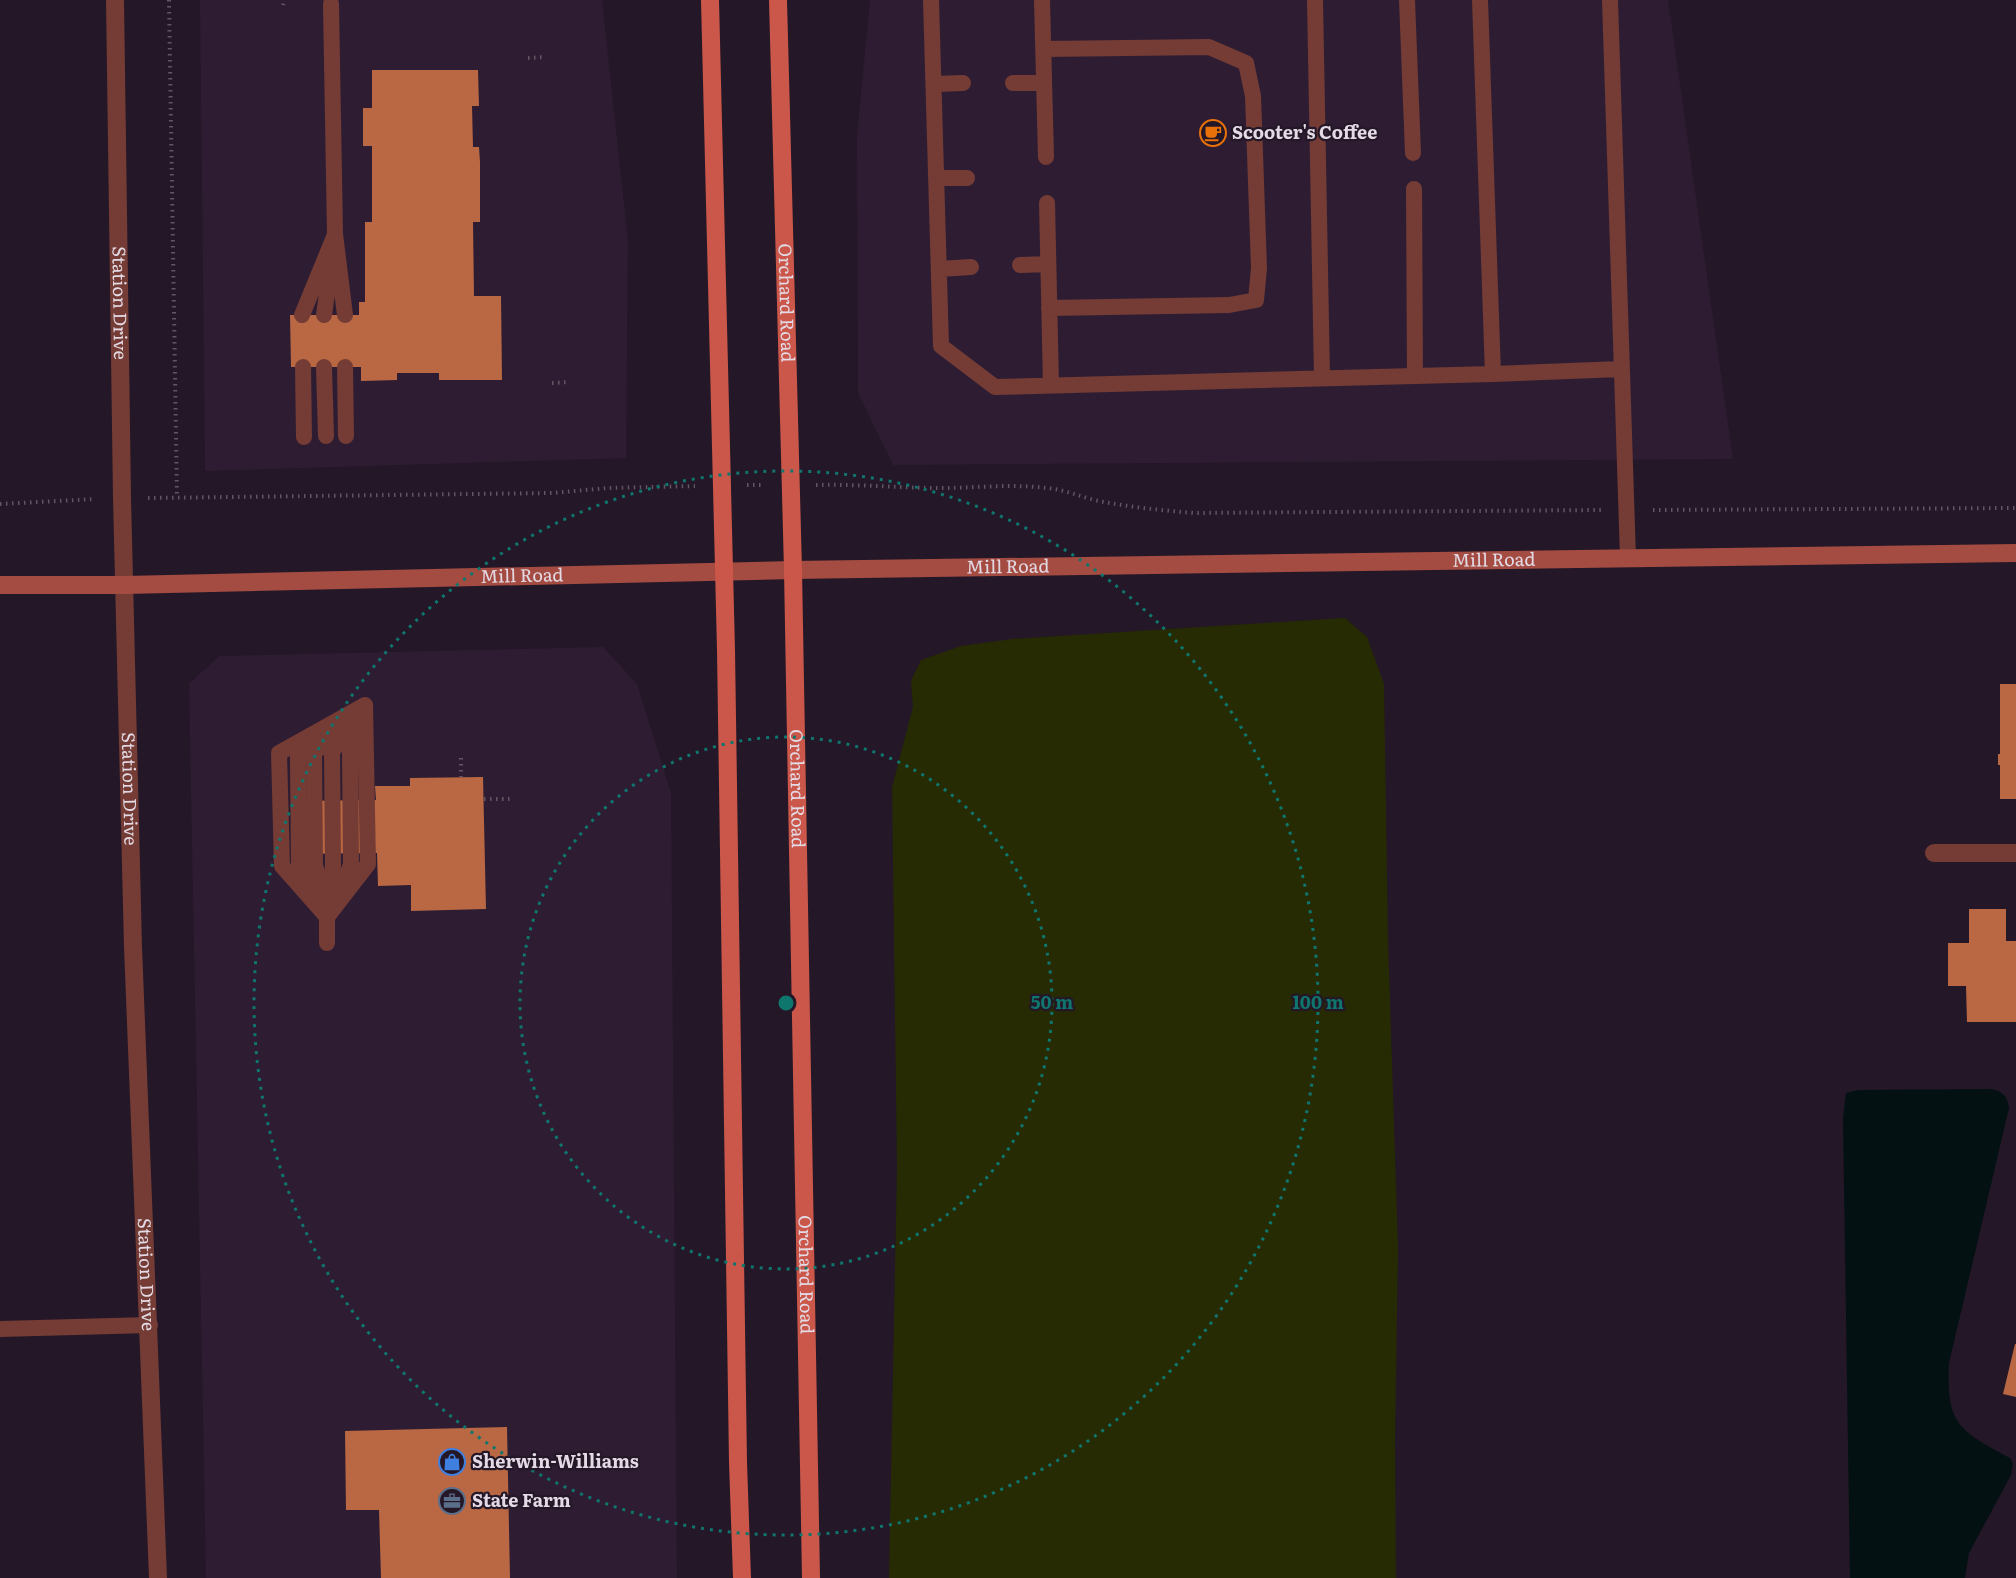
<svg xmlns="http://www.w3.org/2000/svg" width="2016" height="1578" viewBox="0 0 2016 1578" font-family="Literata,serif">
	<style>
		.built { fill: #2e1d32 }
		.green { fill: #262b03 }
		.water { fill: #031113 }
		.building { fill: #b96843 }
		.lines { fill: none; stroke-linecap: round; stroke-linejoin: round }
		.path { stroke: #625664; stroke-width: 4; stroke-dasharray: 1.5 4.5; stroke-linecap: butt }
		.lane { stroke: #743c35; stroke-width: 16 }
		.street { stroke: #743c35; stroke-width: 18 }
		.secondary { stroke: #a44c41; stroke-width: 18 }
		.primary { stroke: #ca5749; stroke-width: 18 }
		.ring { fill: none; stroke: #0f766e; stroke-width: 3; stroke-dasharray: 3 6 }
		.labels { text-anchor: middle; stroke-width: 4.5; stroke-linejoin: round; paint-order: stroke }
		.poi-label { font-size: 18px; font-weight: bold; fill: #e3dae5; stroke: #241727; text-anchor: start }
		.street-label { font-size: 18px; fill: #e3dae5; stroke: #241727 }
		.centre { fill: #0f766e; stroke: #241727; stroke-width: 3 }
		.ring-label { font-size: 18px; text-anchor: middle; font-weight: bold; fill: #0f766e; stroke: #241727; stroke-width: 4.5; stroke-linejoin: round; paint-order: stroke }
	</style>
	<rect width="100%" height="100%" fill="#241727"/>
	<!-- built -->
	<path class="built" d="M 200,0 L 602,0 L 628,241 L 626,458 L 205,471 Z
		M 870,0 L 1668,0 L 1733,459 L 893,465 L 858,393 L 857,135 Z
		M 603,647 L 637,684 L 671,793 L 677,1578 L 206,1578 L 189,684 L 219,656 Z"/>
	<!-- green -->
	<path class="green" d="M 1345,618 L 1367,637 L 1384,684 L 1388,939 L 1398,1247 L 1395,1440 L 1396,1578 L 889,1578 L 897,1167 L 892,787 L 913,707 L 911,681 L 921,660 L 961,646 L 1012,639 Z"/>
	<!-- water -->
	<path class="water" d="M 1991,1089 C 2004,1092 2007,1096 2009,1108 L 1949,1363 C 1946,1425 1959,1430 2010,1458 L 2013,1464 L 2011,1475 L 1969,1553 L 1965,1578 L 1850,1578 L 1843,1118 L 1846,1093 L 1859,1090 Z"/>
	<!-- building -->
	<path class="building" d="M 372,70 L 478,70 L 479,106 L 472,106 L 473,147 L 479,147 L 480,162 L 480,222 L 473,222 L 474,296 L 501,296 L 502,380 L 439,380 L 439,373 L 397,373 L 397,380 L 361,381 L 361,367 L 291,367 L 290,315 L 359,315 L 359,302 L 365,302 L 365,222 L 372,222 L 372,146 L 363,146 L 363,108 L 372,108 Z
		M 2000,684 L 2016,684 L 2016,799 L 2000,799 L 2000,765 L 1998,765 L 1998,754 L 2000,754 Z
		M 483,777 L 486,909 L 411,911 L 411,885 L 378,886 L 377,853 L 298,854 L 297,801 L 376,800 L 375,786 L 410,786 L 410,778 Z
		M 1969,909 L 2006,909 L 2006,941 L 2016,941 L 2016,1022 L 1967,1022 L 1966,986 L 1948,986 L 1948,943 L 1969,943 Z
		M 2015,1344 L 2016,1344 L 2016,1397 L 2003,1394 Z
		M 507,1427 L 510,1578 L 381,1578 L 379,1510 L 346,1510 L 345,1431 Z"/>
	<g class="lines">
		<!-- path -->
		<path class="path" d="M 169,0 L 177,498
			M 283,5 L 284,0
			M 528,58 L 545,57
			M 552,383 L 570,382
			M 747,485 L 764,485
			M 816,485 C 858,484 899,488 940,488 C 978,488 1016,483 1054,489 C 1067,491 1080,496 1094,500 C 1127,507 1160,510 1193,513 L 1601,510
			M 148,498 L 552,493 L 608,488 L 695,486
			M 0,504 L 95,499
			M 1653,510 L 2016,508
			M 461,758 L 461,777
			M 484,799 L 512,799"/>
		<!-- lane -->
		<path class="lane" d="M 931,0 L 941,346 L 995,387 L 1493,374 L 1621,369
			M 1042,0 L 1046,157
			M 1315,0 L 1322,377
			M 1407,0 L 1413,153
			M 1480,0 L 1493,374
			M 1610,0 L 1628,558
			M 331,4 L 335,234 L 345,315
			M 1044,49 L 1209,47 L 1246,63 L 1253,96 L 1259,268 L 1256,300 L 1229,305 L 1049,308
			M 1013,83 L 1044,83
			M 934,84 L 963,83
			M 937,178 L 967,178
			M 1414,189 L 1415,375
			M 1047,203 L 1051,385
			M 1020,265 L 1048,264
			M 939,269 L 971,267
			M 302,315 L 334,237
			M 324,315 L 332,258
			M 303,367 L 304,437
			M 324,367 L 326,436
			M 345,367 L 346,436
			M 313,742 L 298,753 L 298,761 L 299,866 L 315,894
			M 339,892 L 351,865 L 350,752 L 360,721
			M 323,897 L 315,865 L 314,753 L 344,724
			M 329,904 L 333,865 L 332,752 L 345,733
			M 327,917 L 368,864 L 365,705
			M 327,943 L 327,917 L 282,866 L 279,753 L 365,705
			M 0,1329 L 150,1325"/>
		<!-- street -->
		<g class="street">
			<path id="s1" d="M 115,0 L 122,498 L 133,947 L 158,1578"/>
			<path d="M 1934,853 L 2016,853"/>
		</g>
		<!-- secondary -->
		<path class="secondary" id="s2" d="M 0,585 L 125,585 L 793,570 L 2016,553"/>
		<!-- primary -->
		<g class="primary">
			<path d="M 710,0 L 726,650 L 738,1462 L 742,1578"/>
			<path id="s3" d="M 778,0 L 793,570 L 811,1578"/>
		</g>
	</g>
	<!-- distance rings -->
	<g class="ring">
		<circle cx="786" cy="1003" r="266"/>
		<circle cx="786" cy="1003" r="532"/>
	</g>
	<!-- icons -->
	<defs>
		<symbol id="cafe-ring" viewBox="-11 -11 22 22"><circle r="9.5" fill="#241727" stroke="#e8710a" stroke-width="1.5"/><path d="M-5.5-4.5H6V0H3Q3 3.5 0 3.5H-2.5Q-5.5 3.5-5.5 0ZM3-3.2v2h1.7v-2ZM-6 4.5H4V6H-6Z" fill="#e8710a"/></symbol>
		<symbol id="shop-ring" viewBox="-11 -11 22 22"><circle r="9.5" fill="#241727" stroke="#3f7fe0" stroke-width="1.5"/><path d="M-5-2.5h2.3a2.7 3.5 0 0 1 5.4 0H5L5.5 6h-11ZM-1.5-2.5h3a1.5 2.3 0 0 0-3 0Z" fill="#3f7fe0"/></symbol>
		<symbol id="office-ring" viewBox="-11 -11 22 22"><circle r="9.5" fill="#241727" stroke="#5c6f8a" stroke-width="1.5"/><path d="M-6-3h4V-5.5h4V-3h4V5H-6ZM-1-4.5V-3h2v-1.5ZM-6 0V1H6V0Z" fill="#5c6f8a"/></symbol>
	</defs>
	<g fill-rule="evenodd">
		<use href="#cafe-ring" x="1198" y="118" width="30" height="30"/>
		<use href="#shop-ring" x="437" y="1447" width="30" height="30"/>
		<use href="#office-ring" x="437" y="1486" width="30" height="30"/>
	</g>
	<g class="labels">
		<!-- poi labels -->
		<g class="poi-label">
			<text x="1232" y="139">Scooter's Coffee</text>
			<text x="472" y="1468">Sherwin-Williams</text>
			<text x="472" y="1507">State Farm</text>
		</g>
		<!-- street labels -->
		<g class="street-label">
			<text dy="6" stroke="none"><textPath href="#s1" startOffset="303">Station Drive</textPath></text>
			<text dy="6" stroke="none"><textPath href="#s3" startOffset="303">Orchard Road</textPath></text>
			<text dy="6" stroke="none"><textPath href="#s2" startOffset="1494">Mill Road</textPath></text>
			<text dy="6" stroke="none"><textPath href="#s2" startOffset="1008">Mill Road</textPath></text>
			<text dy="6" stroke="none"><textPath href="#s2" startOffset="522">Mill Road</textPath></text>
			<text dy="6" stroke="none"><textPath href="#s1" startOffset="789">Station Drive</textPath></text>
			<text dy="6" stroke="none"><textPath href="#s3" startOffset="789">Orchard Road</textPath></text>
			<text dy="6" stroke="none"><textPath href="#s1" startOffset="1275">Station Drive</textPath></text>
			<text dy="6" stroke="none"><textPath href="#s3" startOffset="1275">Orchard Road</textPath></text>
		</g>
	</g>
	<circle cx="786" cy="1003" r="9" class="centre"/>
	<g class="ring-label">
		<text x="1052" y="1009">50 m</text>
		<text x="1318" y="1009">100 m</text>
	</g>
</svg>
